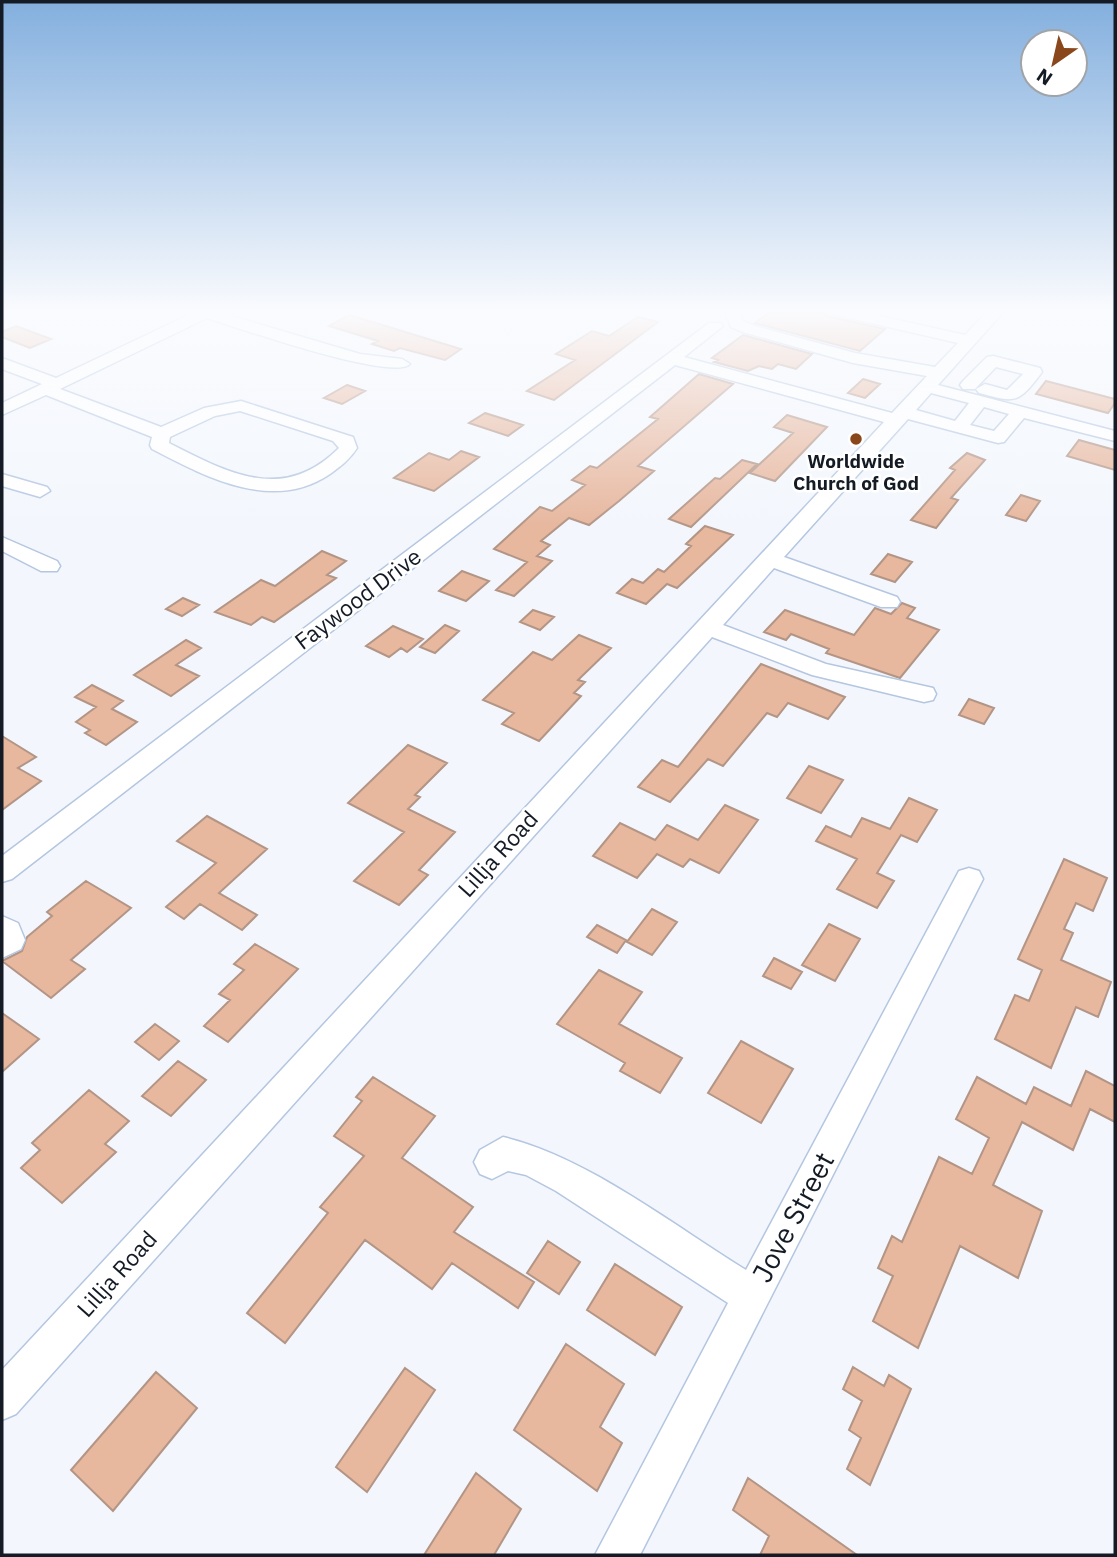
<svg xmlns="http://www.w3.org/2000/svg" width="1117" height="1557" viewBox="0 0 1117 1557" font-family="'IBM Plex Sans',sans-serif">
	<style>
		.building { fill: #e7b79e; stroke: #b39586; stroke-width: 2 }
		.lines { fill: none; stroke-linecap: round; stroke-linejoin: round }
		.minor-casing { stroke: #b4c6e0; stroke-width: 3 }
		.minor { fill: #fff; fill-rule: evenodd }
		.poi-dot { fill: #8b471c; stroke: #fff; stroke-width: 2.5 }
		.labels { text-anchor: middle; stroke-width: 5; stroke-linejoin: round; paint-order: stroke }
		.far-poi-label { font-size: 19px; font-weight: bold; fill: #141b24; stroke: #fff }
		.street-label { font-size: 23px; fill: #141b24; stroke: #fff }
		.near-street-label { font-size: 28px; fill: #141b24; stroke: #fff }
	</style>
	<rect width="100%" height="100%" fill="#f3f7fd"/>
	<!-- building -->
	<path class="building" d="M 772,310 L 822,310 L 827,316 L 885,329 L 860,351 L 755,323 Z
		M 349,315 L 389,327 L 461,349 L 445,360 L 400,348 L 394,351 L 372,344 L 378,341 L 329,326 Z
		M 638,317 L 658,322 L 554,400 L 527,391 L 575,360 L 556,354 L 592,331 L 609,336 Z
		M 16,326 L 51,339 L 30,348 L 2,337 L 2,332 Z
		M 743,335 L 812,354 L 796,369 L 778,364 L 772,369 L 759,366 L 748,371 L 714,362 L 718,360 L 712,358 Z
		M 699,374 L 733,384 L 638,466 L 654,471 L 619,501 L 589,525 L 569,518 L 541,541 L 550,545 L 537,556 L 552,561 L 514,596 L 496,590 L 527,562 L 494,549 L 540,507 L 552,511 L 585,485 L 572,480 L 590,466 L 597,468 L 658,419 L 650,417 Z
		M 863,379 L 880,384 L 865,398 L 848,393 Z
		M 1046,381 L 1115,399 L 1115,403 L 1108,413 L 1036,394 Z
		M 347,385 L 365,391 L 342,404 L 324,398 Z
		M 485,413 L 523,425 L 508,436 L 469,423 Z
		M 787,415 L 827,427 L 775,481 L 750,473 L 793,433 L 774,427 Z
		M 1079,440 L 1115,450 L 1115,470 L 1067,456 Z
		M 461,451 L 479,457 L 434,491 L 394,478 L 429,453 L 449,460 Z
		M 967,453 L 985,460 L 951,498 L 958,500 L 936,528 L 911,520 L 955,470 L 950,468 Z
		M 742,460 L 757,464 L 691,527 L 669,519 L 715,478 L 720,479 Z
		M 1021,495 L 1040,501 L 1026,521 L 1006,515 Z
		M 705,526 L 733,535 L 677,588 L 667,584 L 646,604 L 617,593 L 632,579 L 643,583 L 658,569 L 664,572 L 691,546 L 686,544 Z
		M 322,551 L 346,561 L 327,575 L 336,578 L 274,622 L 262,617 L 251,625 L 215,612 L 261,580 L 275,586 Z
		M 888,554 L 912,562 L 895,582 L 871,574 Z
		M 462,571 L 489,581 L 466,601 L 439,591 Z
		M 183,598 L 199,605 L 182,616 L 166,609 Z
		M 902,603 L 915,608 L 907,618 L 939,630 L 900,678 L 826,653 L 829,649 L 791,634 L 786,640 L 764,632 L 785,610 L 854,635 L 875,608 L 891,614 Z
		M 533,610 L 554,617 L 540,630 L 520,622 Z
		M 445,625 L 459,631 L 435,653 L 420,647 Z
		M 393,626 L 423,639 L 407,652 L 401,648 L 389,657 L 366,646 Z
		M 579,635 L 611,648 L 578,680 L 585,682 L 574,693 L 581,696 L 539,741 L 502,724 L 514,713 L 483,700 L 533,652 L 552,660 Z
		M 186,640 L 201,648 L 176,665 L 199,676 L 171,696 L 134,675 Z
		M 761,664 L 845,697 L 828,719 L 788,703 L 777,717 L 767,713 L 723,766 L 708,759 L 670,802 L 638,787 L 662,760 L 678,767 Z
		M 92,685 L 123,701 L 112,709 L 137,722 L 106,745 L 85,733 L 90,730 L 76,722 L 96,707 L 75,697 Z
		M 969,699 L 994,708 L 984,724 L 959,715 Z
		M 2,736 L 36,757 L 18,768 L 41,781 L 2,810 Z
		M 408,745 L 447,763 L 415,795 L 420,797 L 408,809 L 455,832 L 419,870 L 428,875 L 399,905 L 354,881 L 404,832 L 348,803 Z
		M 809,766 L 843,780 L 821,813 L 787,798 Z
		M 909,798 L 937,810 L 917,842 L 901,835 L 877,873 L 894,881 L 877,908 L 837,889 L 857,859 L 816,841 L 826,826 L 851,837 L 862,818 L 890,829 Z
		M 725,805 L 758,820 L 719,873 L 690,859 L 683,867 L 657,854 L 637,878 L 593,856 L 620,823 L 655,840 L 667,825 L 698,840 Z
		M 207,816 L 267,849 L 219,893 L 257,915 L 242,930 L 200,904 L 184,919 L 166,907 L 216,863 L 177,841 Z
		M 1064,859 L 1107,878 L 1093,911 L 1076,903 L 1064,929 L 1073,933 L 1061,960 L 1111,982 L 1098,1017 L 1076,1007 L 1051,1068 L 995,1039 L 1015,995 L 1029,1001 L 1042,970 L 1018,959 Z
		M 86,881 L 131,908 L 71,960 L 85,969 L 51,998 L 2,961 L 22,951 L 27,937 L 52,916 L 47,912 Z
		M 652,909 L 677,922 L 652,955 L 627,942 Z
		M 829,924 L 860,939 L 835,981 L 802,965 Z
		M 597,925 L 626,940 L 617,953 L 587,937 Z
		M 255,944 L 298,969 L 228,1042 L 204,1026 L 230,1000 L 219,994 L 244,970 L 234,964 Z
		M 774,958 L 802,972 L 791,989 L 763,976 Z
		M 599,970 L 642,992 L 619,1024 L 682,1058 L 660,1093 L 620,1071 L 625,1063 L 557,1024 Z
		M 2,1013 L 39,1039 L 2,1072 Z
		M 155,1024 L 179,1041 L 159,1060 L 135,1042 Z
		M 741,1041 L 793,1069 L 761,1123 L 708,1093 Z
		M 178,1061 L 206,1080 L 171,1116 L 142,1096 Z
		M 1086,1071 L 1115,1086 L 1115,1122 L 1090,1109 L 1073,1150 L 1022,1122 L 993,1185 L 1042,1211 L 1018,1278 L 960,1246 L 918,1348 L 873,1321 L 893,1276 L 878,1268 L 892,1236 L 902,1242 L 939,1157 L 972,1174 L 989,1138 L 956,1119 L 977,1077 L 1026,1104 L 1034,1087 L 1071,1106 Z
		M 373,1077 L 435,1116 L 402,1158 L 473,1207 L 454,1232 L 534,1282 L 518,1308 L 452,1263 L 432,1289 L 365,1240 L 285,1343 L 247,1313 L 328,1213 L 320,1207 L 364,1156 L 334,1136 L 362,1101 L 356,1097 Z
		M 89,1090 L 129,1121 L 105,1144 L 116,1152 L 62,1203 L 21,1168 L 40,1150 L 32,1143 Z
		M 548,1241 L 580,1262 L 559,1294 L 527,1273 Z
		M 615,1264 L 682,1307 L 655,1355 L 587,1310 Z
		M 566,1344 L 624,1384 L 600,1427 L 622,1443 L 597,1491 L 514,1430 Z
		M 853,1367 L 884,1386 L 889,1375 L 911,1389 L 870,1485 L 847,1469 L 861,1438 L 849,1430 L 862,1401 L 843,1389 Z
		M 405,1368 L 435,1390 L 367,1492 L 336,1467 Z
		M 156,1372 L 197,1408 L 113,1511 L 71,1470 Z
		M 476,1473 L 521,1509 L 494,1555 L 424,1555 Z
		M 748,1478 L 857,1555 L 760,1555 L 769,1536 L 733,1510 Z"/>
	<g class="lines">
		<defs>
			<path id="minor" d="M 199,310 L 220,310 L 218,312 L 360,354 L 402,359 L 410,364 C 393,382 236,327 207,318 L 60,389 L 161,427 L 204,408 L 241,401 L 353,437 L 357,448 C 350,459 341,466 330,474 C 273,513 206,477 152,449 L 150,445 L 152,437 L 46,395 L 2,415 L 2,403 L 42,384 L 2,369 L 2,358 L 56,378 ZM 240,411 L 333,441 L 339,448 C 283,504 228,473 169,443 L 170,437 L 215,416 Z
				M 724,310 L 740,310 L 743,321 L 755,326 L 855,353 L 935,367 L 958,343 L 828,313 L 825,310 L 853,310 L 965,335 L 989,310 L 1005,310 L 938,385 L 1115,431 L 1115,441 L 1024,418 L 1004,442 L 998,443 L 908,419 L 784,557 L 897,597 L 900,602 L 897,607 L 881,607 L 774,568 L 723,625 L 826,664 L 933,688 L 936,694 L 933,700 L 924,702 L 812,675 L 712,637 L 16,1414 L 2,1420 L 2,1370 L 884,422 L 675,365 L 12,879 L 2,882 L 2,856 L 709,323 L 721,323 L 723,326 L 684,357 L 892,413 L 927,376 L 853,363 L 743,332 L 731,327 ZM 931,393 L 969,403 L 955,421 L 916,410 ZM 984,407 L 1009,414 L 994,431 L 970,425 Z
				M 993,356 L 1040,368 L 1042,372 C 1018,404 1016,403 979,393 L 976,389 L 985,384 L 1007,390 L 1023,374 L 996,367 L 975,389 L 963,389 L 960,385 L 963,381 L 987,357 Z
				M 2,474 L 47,487 L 50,491 L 40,497 L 2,486 Z
				M 2,537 L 57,561 L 60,566 L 57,571 L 41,571 L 2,551 Z
				M 969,868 L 979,871 L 983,879 L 640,1555 L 595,1555 L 728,1303 L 556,1191 L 526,1175 L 508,1171 L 492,1179 L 480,1174 L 474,1162 L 480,1150 L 503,1137 C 585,1156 673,1225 746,1270 L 959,871 Z
				M 2,916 L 18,923 L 25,940 L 21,949 L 2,958 Z"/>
		</defs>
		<!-- minor casing -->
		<use href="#minor" class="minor-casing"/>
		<!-- minor -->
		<use href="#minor" class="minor"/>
	</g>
	<!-- sky -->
	<linearGradient id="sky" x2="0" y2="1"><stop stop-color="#83afde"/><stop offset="0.59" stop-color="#fafbfe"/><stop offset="1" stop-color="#fafbfe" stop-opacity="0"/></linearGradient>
	<rect width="1117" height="528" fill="url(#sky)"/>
	<!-- markers -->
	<circle class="poi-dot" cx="856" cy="439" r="7"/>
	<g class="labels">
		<!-- far-poi labels -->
		<g class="far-poi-label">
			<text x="856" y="468">Worldwide<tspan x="856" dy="22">Church of God</tspan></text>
		</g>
		<!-- street labels -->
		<g class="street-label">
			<text transform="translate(358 599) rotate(-37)" y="8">Faywood Drive</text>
			<text transform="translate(498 854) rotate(-48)" y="8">Lillja Road</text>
			<text transform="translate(117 1274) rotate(-48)" y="8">Lillja Road</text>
		</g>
		<!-- near-street labels -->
		<g class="near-street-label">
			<text transform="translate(793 1217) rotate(-62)" y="10">Jove Street</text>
		</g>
	</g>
	<!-- border -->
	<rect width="1117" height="1557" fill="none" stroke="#141b24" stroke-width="7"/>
	<!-- north arrow -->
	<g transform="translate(1054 63) rotate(214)"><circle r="33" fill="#ffffff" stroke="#a1a4a7" stroke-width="2"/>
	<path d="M0-5L12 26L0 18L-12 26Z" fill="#8b471c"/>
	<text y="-10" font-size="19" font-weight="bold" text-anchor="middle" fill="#141b24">N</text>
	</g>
</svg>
